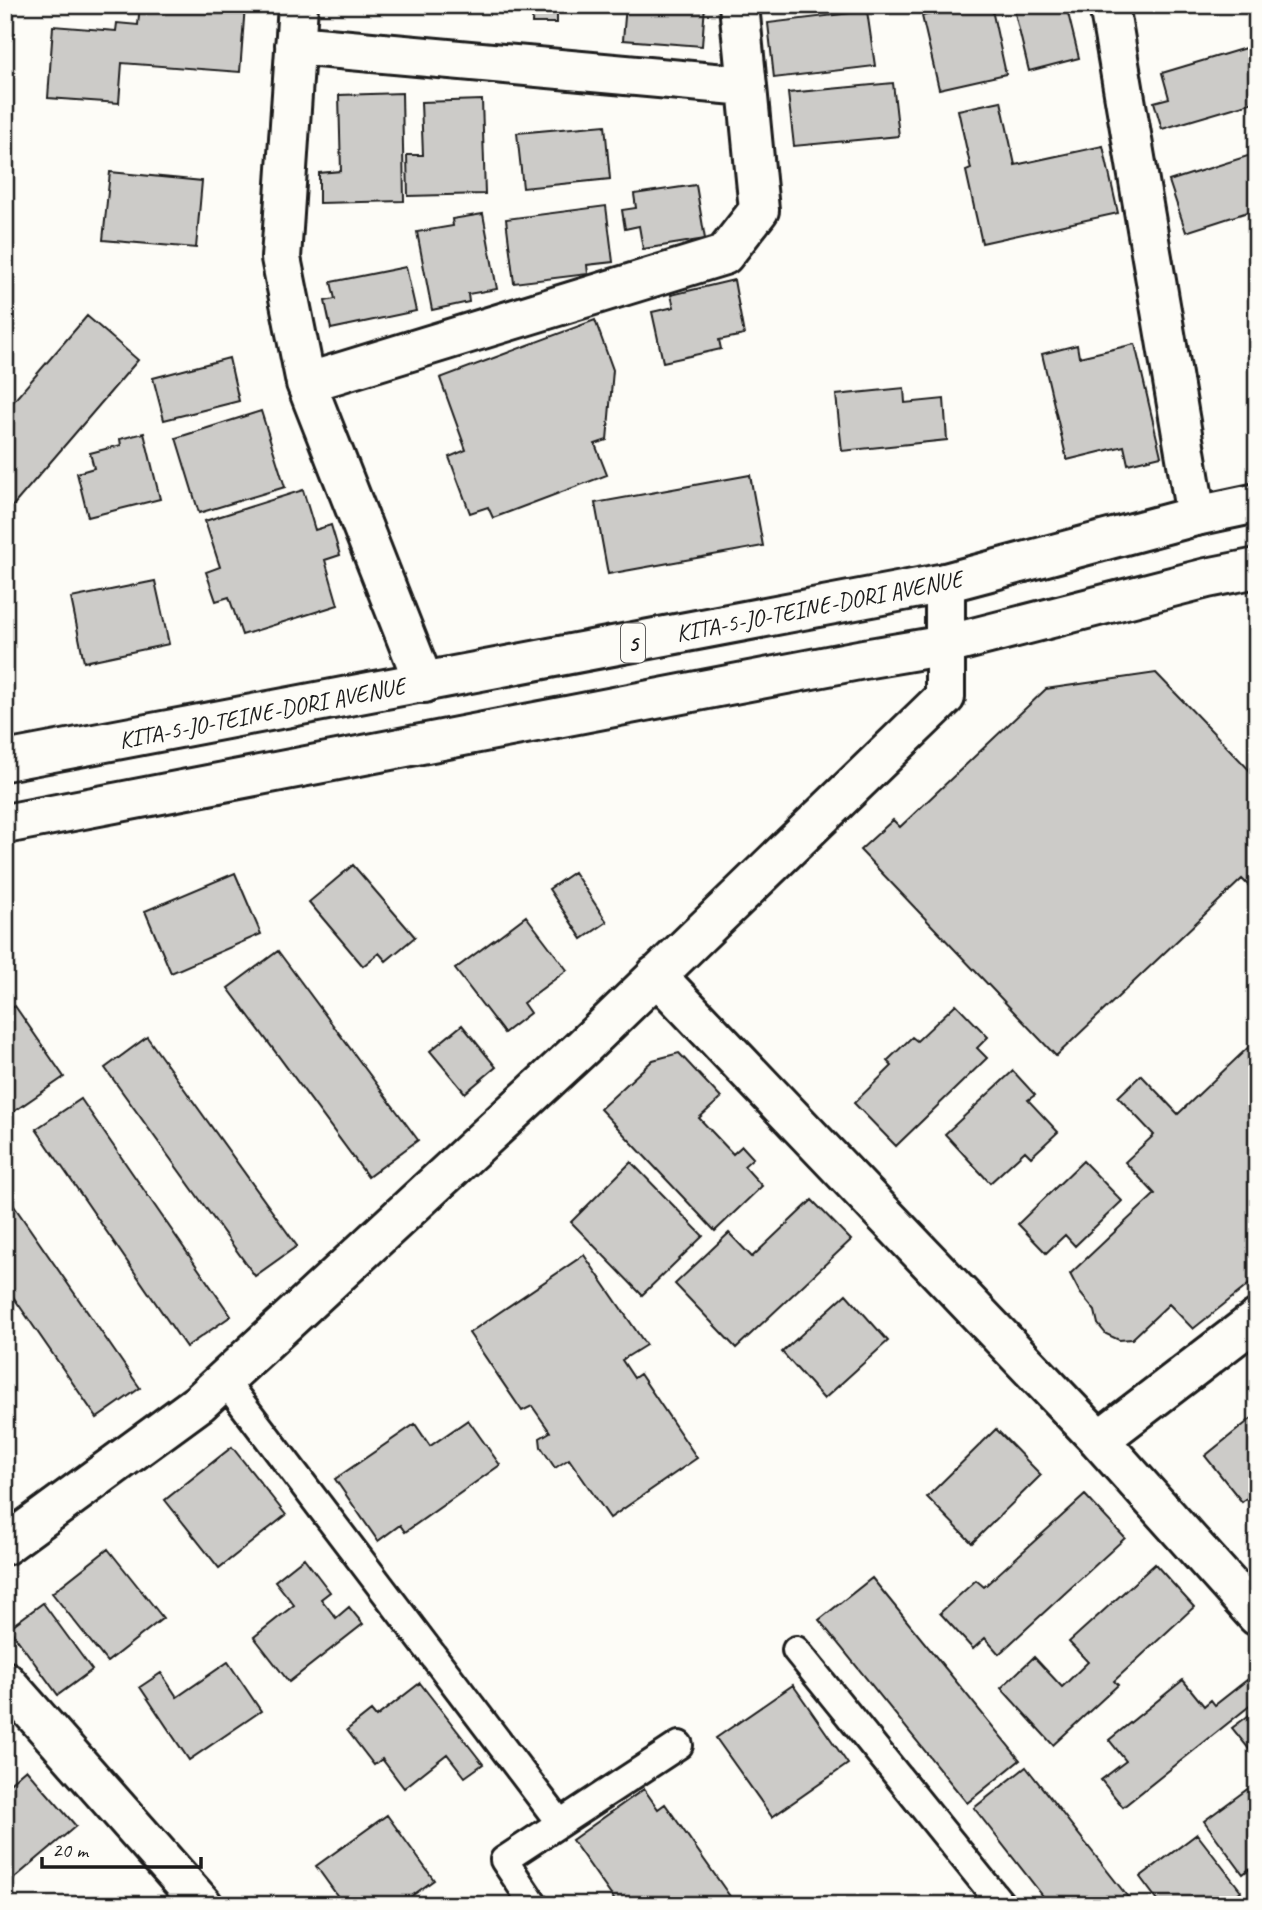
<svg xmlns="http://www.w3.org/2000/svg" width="1262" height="1910" viewBox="0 0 1262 1910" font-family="Caveat,sans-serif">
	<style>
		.building { fill: #cccbc8; stroke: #1c1c1c; stroke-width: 2 }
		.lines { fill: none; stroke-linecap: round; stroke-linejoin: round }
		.lane-casing { stroke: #1c1c1c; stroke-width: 32 }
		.street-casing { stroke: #1c1c1c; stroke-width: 44 }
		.highway-casing { stroke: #1c1c1c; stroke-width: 44 }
		.lane { stroke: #fdfcf7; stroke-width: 26 }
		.street { stroke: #fdfcf7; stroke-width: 38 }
		.highway { stroke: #fdfcf7; stroke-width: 38 }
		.labels { text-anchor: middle; stroke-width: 5; stroke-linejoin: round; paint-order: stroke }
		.shield { fill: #fdfcf7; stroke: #605f5e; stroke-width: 2 }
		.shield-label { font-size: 23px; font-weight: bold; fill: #1c1c1c }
		.street-label { font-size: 24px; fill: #1c1c1c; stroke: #fdfcf7 }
	</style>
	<rect width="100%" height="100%" fill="#fdfcf7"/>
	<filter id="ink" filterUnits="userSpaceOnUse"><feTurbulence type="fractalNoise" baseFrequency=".0143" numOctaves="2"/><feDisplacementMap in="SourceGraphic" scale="14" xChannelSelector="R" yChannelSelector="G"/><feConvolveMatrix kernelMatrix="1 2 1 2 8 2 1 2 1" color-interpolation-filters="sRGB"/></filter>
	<g filter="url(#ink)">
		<!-- building -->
		<path class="building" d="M 140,5 L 245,5 L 240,72 L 122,63 L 119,103 L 48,98 L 53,26 L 116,31 L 117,23 L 138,25 Z
			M 512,5 L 571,5 L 570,11 L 557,10 L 557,23 L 532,23 L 533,10 L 512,9 Z
			M 626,5 L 705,5 L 702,46 L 623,40 Z
			M 971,5 L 991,5 L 1006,74 L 939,89 L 922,16 Z
			M 1013,5 L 1066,5 L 1079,58 L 1029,71 Z
			M 867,11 L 875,66 L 774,78 L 768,23 Z
			M 1252,46 L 1257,63 L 1257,101 L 1162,129 L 1154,102 L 1169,98 L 1162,73 Z
			M 893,83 L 899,136 L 794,146 L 788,93 Z
			M 402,93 L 404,201 L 319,203 L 319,173 L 341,171 L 339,95 Z
			M 482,100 L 485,194 L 408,196 L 407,155 L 423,155 L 421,102 Z
			M 1001,101 L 1015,165 L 1103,146 L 1118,213 L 982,243 L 966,171 L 971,169 L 958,110 Z
			M 605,125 L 610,179 L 523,188 L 517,133 Z
			M 1257,153 L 1257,209 L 1186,232 L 1169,181 Z
			M 110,172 L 202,181 L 196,248 L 103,240 Z
			M 696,185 L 705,239 L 643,249 L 639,226 L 625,229 L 622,210 L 636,208 L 634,194 Z
			M 606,206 L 613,262 L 587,265 L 588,274 L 514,283 L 506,219 Z
			M 483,214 L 497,289 L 468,294 L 469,302 L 432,310 L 417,232 L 453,226 L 452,219 Z
			M 406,267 L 416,311 L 331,329 L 325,301 L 335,299 L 331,282 Z
			M 734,280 L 744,335 L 719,340 L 721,349 L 663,362 L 652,312 L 674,307 L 671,295 Z
			M 87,316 L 138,360 L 5,515 L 5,411 Z
			M 595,320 L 613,370 L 607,440 L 595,444 L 607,475 L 493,518 L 488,507 L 470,513 L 449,457 L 466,450 L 440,378 Z
			M 1135,344 L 1161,456 L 1128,464 L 1124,446 L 1067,460 L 1042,354 L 1077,345 L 1079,357 Z
			M 229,358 L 239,401 L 164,420 L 153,378 Z
			M 904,388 L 905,403 L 944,399 L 947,440 L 842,451 L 836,395 Z
			M 261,411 L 285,487 L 199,513 L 176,438 Z
			M 144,433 L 160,499 L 88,517 L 77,473 L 94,468 L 90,453 L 121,445 L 120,439 Z
			M 750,475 L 763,546 L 608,574 L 595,503 Z
			M 303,490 L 315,530 L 331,525 L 340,555 L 325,560 L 338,605 L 242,635 L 229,597 L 216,601 L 206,572 L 220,567 L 205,521 Z
			M 155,581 L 169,644 L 84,662 L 71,598 Z
			M 1156,673 L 1257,778 L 1257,894 L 1242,879 L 1056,1056 L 860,850 L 893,820 L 900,827 L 1046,689 Z
			M 353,865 L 415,937 L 386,961 L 379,953 L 363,966 L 309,902 Z
			M 574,872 L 607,922 L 582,939 L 549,889 Z
			M 235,873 L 261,934 L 171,973 L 145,911 Z
			M 526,916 L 567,970 L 523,1003 L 530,1013 L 504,1033 L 455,969 Z
			M 278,951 L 418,1140 L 368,1177 L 228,988 Z
			M 956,1004 L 988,1037 L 977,1048 L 987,1058 L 896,1146 L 854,1103 L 892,1066 L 887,1061 L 912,1037 L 917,1041 Z
			M 15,1006 L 64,1077 L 13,1112 L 5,1101 L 5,1012 Z
			M 462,1025 L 496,1067 L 465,1093 L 430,1051 Z
			M 147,1037 L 297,1246 L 255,1276 L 105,1068 Z
			M 1257,1039 L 1257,1278 L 1193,1329 L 1169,1304 L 1132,1339 L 1119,1340 L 1106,1334 L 1098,1324 L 1095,1311 L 1080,1293 L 1070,1274 L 1155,1194 L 1125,1162 L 1154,1135 L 1118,1097 L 1141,1075 L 1178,1114 Z
			M 679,1053 L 721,1098 L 699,1118 L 733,1154 L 742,1146 L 753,1158 L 744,1166 L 762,1186 L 715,1231 L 600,1109 L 653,1060 Z
			M 1013,1071 L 1035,1095 L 1028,1100 L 1058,1132 L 1031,1157 L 1025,1151 L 990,1183 L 945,1134 Z
			M 81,1099 L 231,1316 L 186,1347 L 36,1129 Z
			M 1083,1161 L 1122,1201 L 1075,1246 L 1065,1235 L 1046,1253 L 1018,1224 Z
			M 631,1162 L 703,1236 L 642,1295 L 571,1222 Z
			M 5,1193 L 140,1388 L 97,1418 L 5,1285 Z
			M 812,1200 L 851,1240 L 736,1348 L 675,1284 L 729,1233 L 752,1257 Z
			M 584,1255 L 646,1345 L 622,1360 L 634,1378 L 640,1374 L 697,1458 L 610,1518 L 569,1459 L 555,1468 L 541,1447 L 540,1438 L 550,1432 L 532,1406 L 522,1411 L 469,1333 Z
			M 846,1294 L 888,1341 L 824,1399 L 782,1352 Z
			M 1257,1414 L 1257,1490 L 1242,1502 L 1205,1456 Z
			M 468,1420 L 500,1465 L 405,1532 L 400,1525 L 378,1541 L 335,1479 L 415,1424 L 430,1446 Z
			M 996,1429 L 1041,1475 L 972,1543 L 927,1497 Z
			M 232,1447 L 286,1515 L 219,1568 L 165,1500 Z
			M 1085,1495 L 1125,1538 L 999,1654 L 985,1638 L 973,1649 L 940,1613 L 976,1580 L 984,1587 Z
			M 108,1549 L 163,1618 L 107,1662 L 52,1593 Z
			M 304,1558 L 330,1592 L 321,1599 L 336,1618 L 349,1607 L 363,1624 L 289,1682 L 254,1637 L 294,1605 L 275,1581 Z
			M 1155,1564 L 1194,1607 L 1114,1681 L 1118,1685 L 1053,1745 L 1001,1688 L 1034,1657 L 1062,1687 L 1088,1662 L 1069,1642 Z
			M 872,1578 L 1020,1760 L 967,1803 L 819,1620 Z
			M 43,1603 L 92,1670 L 58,1695 L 9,1628 Z
			M 228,1662 L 261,1711 L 189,1760 L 140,1687 L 161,1673 L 177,1697 Z
			M 1183,1680 L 1204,1706 L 1211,1700 L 1215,1705 L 1247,1680 L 1257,1692 L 1257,1700 L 1123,1807 L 1101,1780 L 1126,1761 L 1109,1740 Z
			M 420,1683 L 483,1764 L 465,1777 L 447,1754 L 404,1788 L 382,1759 L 374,1765 L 347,1730 L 371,1711 L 376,1717 Z
			M 793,1685 L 848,1764 L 772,1817 L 716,1738 Z
			M 1256,1710 L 1257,1711 L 1257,1759 L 1232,1728 Z
			M 1026,1767 L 1134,1905 L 1050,1905 L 974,1808 Z
			M 26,1769 L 76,1826 L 5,1886 L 5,1787 Z
			M 1257,1782 L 1257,1863 L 1243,1874 L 1204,1821 Z
			M 644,1789 L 658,1809 L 665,1804 L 736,1905 L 618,1905 L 572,1840 Z
			M 387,1815 L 434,1880 L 399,1905 L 344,1905 L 316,1866 Z
			M 1197,1834 L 1241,1891 L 1223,1905 L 1161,1905 L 1140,1877 Z"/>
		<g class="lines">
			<defs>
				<path id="lane" d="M 224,1380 L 560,1823
					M 796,1650 L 1002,1905
					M 534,1905 L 504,1860 L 679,1745"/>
				<path id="street" d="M 298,5 L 281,258 L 306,383 L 424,683
					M 1109,5 L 1196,516
					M 295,45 L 747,86
					M 306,383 L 724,255 L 759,210 L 739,5
					M 656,975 L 1099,1440 L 1257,1616
					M 1099,1440 L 1257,1319
					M 5,1545 L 199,1403 L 583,1047 L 945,697 L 945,583
					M 5,1681 L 203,1905"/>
				<path id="highway" d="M 5,761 L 945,583 L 1196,516 L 1257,503
					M 5,824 L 864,659 L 946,645 L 1207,578 L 1257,568"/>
			</defs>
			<!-- lane casing -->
			<use href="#lane" class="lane-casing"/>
			<!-- street casing -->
			<use href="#street" class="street-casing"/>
			<!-- highway casing -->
			<use href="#highway" class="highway-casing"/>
			<!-- lane -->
			<use href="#lane" class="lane"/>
			<!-- street -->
			<use href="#street" class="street"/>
			<!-- highway -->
			<use href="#highway" class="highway"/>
		</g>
	</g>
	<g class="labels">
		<!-- shield labels -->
		<rect class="shield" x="621" y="623.5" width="24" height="39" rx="5"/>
		<g class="shield-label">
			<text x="633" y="651">5</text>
		</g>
		<!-- street labels -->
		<g class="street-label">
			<text transform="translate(819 606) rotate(-11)" y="8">KITA-5-JO-TEINE-DORI AVENUE</text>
			<text transform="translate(262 713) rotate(-11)" y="8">KITA-5-JO-TEINE-DORI AVENUE</text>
		</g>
	</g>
	<!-- margin -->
	<rect width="1262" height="1910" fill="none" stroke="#fdfcf7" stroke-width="28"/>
	<rect x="14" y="14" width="1234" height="1882" fill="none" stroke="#1c1c1c" stroke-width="2.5" filter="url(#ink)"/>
	<!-- scale -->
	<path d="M42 1857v10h159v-10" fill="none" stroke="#1c1c1c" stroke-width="3.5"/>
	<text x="52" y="1857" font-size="21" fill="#1c1c1c" stroke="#fdfcf7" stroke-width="5" paint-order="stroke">20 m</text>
</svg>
